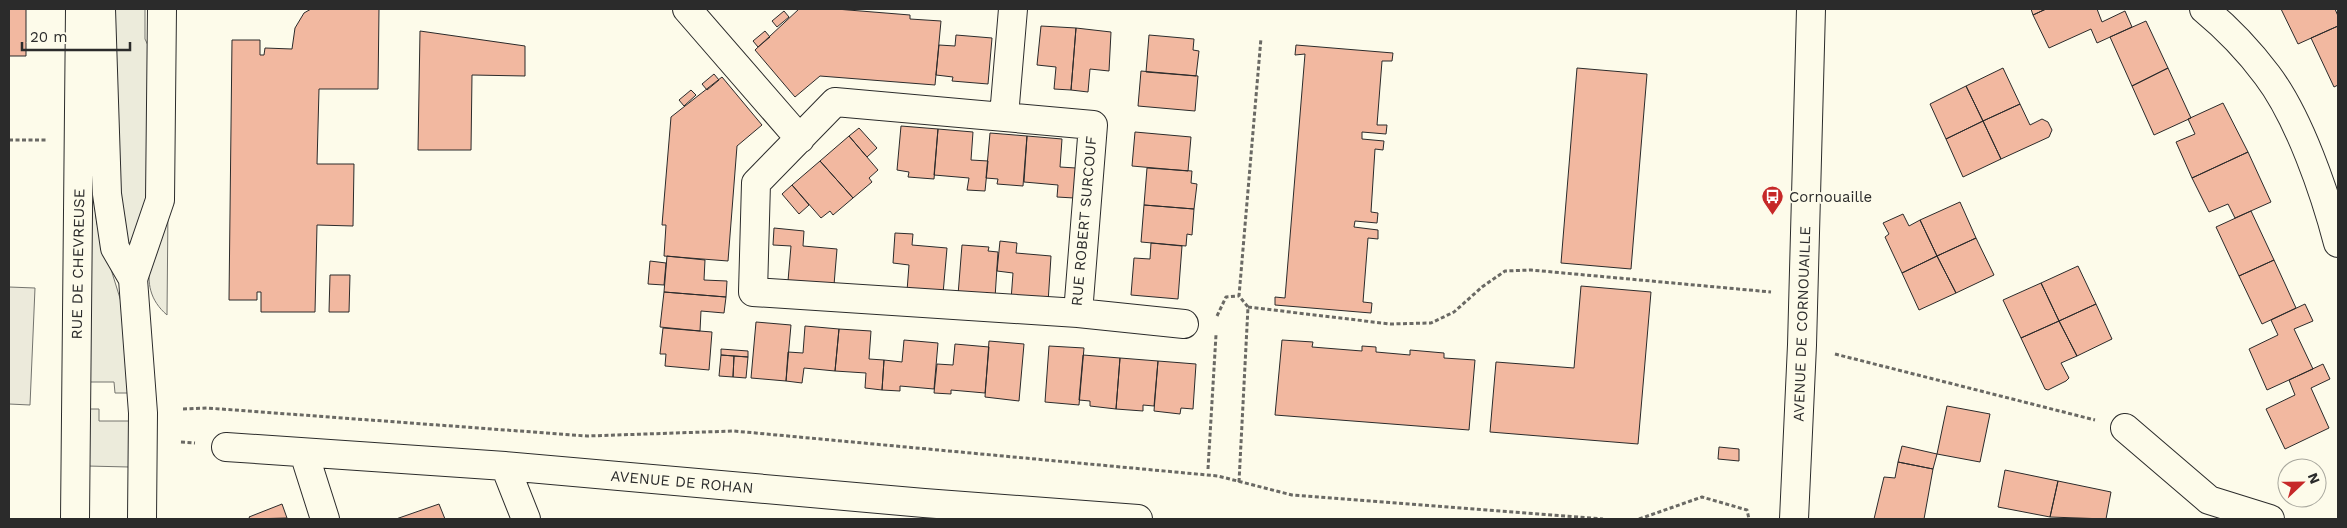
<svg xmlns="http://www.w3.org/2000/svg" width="2347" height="528" viewBox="0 0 2347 528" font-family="'Work Sans',sans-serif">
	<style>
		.green { fill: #ecebdb; stroke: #74746e }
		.parking { fill: #eceadb; stroke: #74746e }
		.building { fill: #f2b8a0; stroke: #2b2b2b }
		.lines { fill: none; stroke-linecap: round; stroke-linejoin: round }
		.street-casing { stroke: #2b2b2b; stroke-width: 30 }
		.secondary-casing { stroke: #2b2b2b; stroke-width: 30 }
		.path { stroke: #6a6964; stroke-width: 3; stroke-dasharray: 4 2.5; stroke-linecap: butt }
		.street { stroke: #fdfbea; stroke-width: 28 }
		.secondary { stroke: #fdfbea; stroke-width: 28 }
		.labels { text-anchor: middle; stroke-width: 4; stroke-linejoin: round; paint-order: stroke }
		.poi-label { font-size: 15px; fill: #2b2b2b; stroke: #fdfbea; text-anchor: start }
		.street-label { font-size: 15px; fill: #2b2b2b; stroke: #fdfbea }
	</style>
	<rect width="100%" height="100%" fill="#fdfbea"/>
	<!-- green -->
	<path class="green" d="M 111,9 L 145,9 L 145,39 L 153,56 C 152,90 155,227 128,244 L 121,221 Z
		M 93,117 L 93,193 L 97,224 L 123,308 L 129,393 L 115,393 L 114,382 L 85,382 Z
		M 168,208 L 167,315 C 132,285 157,245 168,208 Z
		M 85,409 L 99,409 L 99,421 L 131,421 L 129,467 L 87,466 Z"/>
	<!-- parking -->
	<path class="parking" d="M 9,287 L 35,288 L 30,405 L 9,404 Z"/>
	<!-- building -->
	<path class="building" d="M 9,9 L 26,9 L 26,56 L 9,56 Z
		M 311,9 L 379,9 L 378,89 L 319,89 L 317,164 L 354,164 L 353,226 L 317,225 L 315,312 L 261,312 L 261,292 L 257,292 L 257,300 L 229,300 L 232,40 L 260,40 L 260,55 L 264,55 L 265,48 L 292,49 L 295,28 L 304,13 Z
		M 799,9 L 836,9 L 910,15 L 910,19 L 941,21 L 935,85 L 820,76 L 795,97 L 755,50 Z
		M 2031,9 L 2046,9 L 2033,15 Z
		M 2046,9 L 2097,9 L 2102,22 L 2125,11 L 2132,27 L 2097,43 L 2091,29 L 2049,48 L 2033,15 Z
		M 2281,9 L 2335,9 L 2338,16 L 2338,26 L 2298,44 Z
		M 784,11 L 789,17 L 777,27 L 772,21 Z
		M 2146,21 L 2168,68 L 2132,86 L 2110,37 Z
		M 1041,26 L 1076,28 L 1071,90 L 1054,89 L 1056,67 L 1037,65 Z
		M 2338,26 L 2338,85 L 2334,87 L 2311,38 Z
		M 1076,28 L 1111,32 L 1109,71 L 1090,69 L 1088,92 L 1071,90 Z
		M 420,31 L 525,46 L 525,76 L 472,75 L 471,150 L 418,150 Z
		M 765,31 L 770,37 L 758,47 L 753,41 Z
		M 956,35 L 992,38 L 988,84 L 952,81 L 953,77 L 936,75 L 939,45 L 955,46 Z
		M 1149,35 L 1194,39 L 1193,50 L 1199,51 L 1196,76 L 1146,72 Z
		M 1296,45 L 1393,53 L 1392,61 L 1382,61 L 1377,125 L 1387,125 L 1386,134 L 1362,132 L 1362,139 L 1384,141 L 1383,150 L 1375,149 L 1371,212 L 1378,213 L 1377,223 L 1355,221 L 1354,227 L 1378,230 L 1378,239 L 1368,238 L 1363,302 L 1372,303 L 1371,313 L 1275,305 L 1275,297 L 1285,298 L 1305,54 L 1295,55 Z
		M 1577,68 L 1647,74 L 1631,269 L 1561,263 Z
		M 2003,68 L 2020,104 L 1983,121 L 1966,86 Z
		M 2168,68 L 2191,118 L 2154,135 L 2132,86 Z
		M 1141,71 L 1198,76 L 1195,111 L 1138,106 Z
		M 714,74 L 719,80 L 707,90 L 702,84 Z
		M 722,77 L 762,125 L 737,146 L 728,261 L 664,256 L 666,225 L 662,225 L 671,117 Z
		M 1966,86 L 1983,121 L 1946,139 L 1930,104 Z
		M 691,90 L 696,95 L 684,106 L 679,100 Z
		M 2223,103 L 2248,152 L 2192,178 L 2176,142 L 2195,134 L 2188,119 Z
		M 2020,104 L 2030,125 L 2042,119 L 2048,122 L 2052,130 L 2049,137 L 2001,159 L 1983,121 Z
		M 1983,121 L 2001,159 L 1963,177 L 1946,139 Z
		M 901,126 L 938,129 L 934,179 L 908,177 L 909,172 L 897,170 Z
		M 859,128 L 877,148 L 867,157 L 849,136 Z
		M 938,129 L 973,132 L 971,160 L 988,161 L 985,191 L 967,190 L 969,178 L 934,175 Z
		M 1135,132 L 1191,137 L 1188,171 L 1132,166 Z
		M 990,133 L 1027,136 L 1023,186 L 997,184 L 998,179 L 986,178 Z
		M 849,136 L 878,170 L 869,178 L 872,182 L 853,198 L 820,161 Z
		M 1027,136 L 1062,139 L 1060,167 L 1076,168 L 1074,198 L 1057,197 L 1058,185 L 1024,182 Z
		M 2248,152 L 2271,202 L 2235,218 L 2228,204 L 2209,212 L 2192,178 Z
		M 820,161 L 853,198 L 833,215 L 830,211 L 821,218 L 792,185 Z
		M 1147,168 L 1192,171 L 1191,183 L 1197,184 L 1194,209 L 1144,205 Z
		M 792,185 L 809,205 L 799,214 L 782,194 Z
		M 1960,202 L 1976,238 L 1937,256 L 1920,220 Z
		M 1144,205 L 1194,209 L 1192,235 L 1187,234 L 1186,246 L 1141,242 Z
		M 2251,211 L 2274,260 L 2239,276 L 2216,227 Z
		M 1903,214 L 1909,226 L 1920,220 L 1937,256 L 1902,273 L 1885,237 L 1889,234 L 1883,223 Z
		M 774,228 L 804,231 L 803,246 L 837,249 L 834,285 L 788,281 L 791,246 L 773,245 Z
		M 895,233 L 913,234 L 912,245 L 947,248 L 943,294 L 907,291 L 909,265 L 893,263 Z
		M 1976,238 L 1994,275 L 1956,293 L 1937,256 Z
		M 1000,241 L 1017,243 L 1016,253 L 1051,256 L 1048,303 L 1011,300 L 1013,273 L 997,271 Z
		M 1151,243 L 1182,246 L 1178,299 L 1131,295 L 1134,258 L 1150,259 Z
		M 962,245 L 989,247 L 988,251 L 998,252 L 995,298 L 958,295 Z
		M 667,256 L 705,260 L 704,280 L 727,281 L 726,297 L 664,292 Z
		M 1937,256 L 1956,293 L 1919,310 L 1902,273 Z
		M 2274,260 L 2296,308 L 2262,324 L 2239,276 Z
		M 650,261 L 666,263 L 664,285 L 648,284 Z
		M 2078,266 L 2096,304 L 2059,321 L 2041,283 Z
		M 330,275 L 350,275 L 349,312 L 329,312 Z
		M 2041,283 L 2059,321 L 2021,338 L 2003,300 Z
		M 1581,286 L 1651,292 L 1638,444 L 1490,432 L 1496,362 L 1574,368 Z
		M 664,292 L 726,297 L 724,313 L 701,311 L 700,331 L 660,327 Z
		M 2096,304 L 2112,339 L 2077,356 L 2059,321 Z
		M 2305,304 L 2313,321 L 2294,329 L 2313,369 L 2267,390 L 2249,349 L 2278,335 L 2271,320 Z
		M 2059,321 L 2077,356 L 2061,363 L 2069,378 L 2066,381 L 2048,390 L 2045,389 L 2021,338 Z
		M 756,322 L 791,325 L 786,381 L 751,378 Z
		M 805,326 L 839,329 L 835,371 L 804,368 L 802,383 L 786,381 L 788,352 L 803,353 Z
		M 663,328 L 712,332 L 709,370 L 665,366 L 666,354 L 660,354 Z
		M 839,329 L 871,331 L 869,359 L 884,360 L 882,390 L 865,388 L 866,373 L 835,371 Z
		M 904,340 L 938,343 L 934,389 L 900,386 L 900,391 L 882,390 L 884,360 L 902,362 Z
		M 1282,340 L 1313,342 L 1312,347 L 1362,351 L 1362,346 L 1376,347 L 1376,352 L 1410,355 L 1410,350 L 1444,353 L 1444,358 L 1475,360 L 1469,430 L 1275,415 Z
		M 989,341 L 1024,344 L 1019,401 L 985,397 Z
		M 955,344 L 989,347 L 985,393 L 951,390 L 951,394 L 934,393 L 937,364 L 953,365 Z
		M 1049,346 L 1084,348 L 1079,405 L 1045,402 Z
		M 721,349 L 748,351 L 748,357 L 721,355 Z
		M 721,355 L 734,356 L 733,377 L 719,376 Z
		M 1083,355 L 1120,358 L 1116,409 L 1090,406 L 1090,401 L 1079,400 Z
		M 734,356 L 748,357 L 746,378 L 733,377 Z
		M 1120,358 L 1158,361 L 1154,406 L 1143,405 L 1143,411 L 1116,409 Z
		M 1158,361 L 1196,364 L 1193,409 L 1181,408 L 1180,414 L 1154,411 Z
		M 2323,364 L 2330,379 L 2311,388 L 2329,428 L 2285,449 L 2266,409 L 2295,395 L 2289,380 Z
		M 1947,406 L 1990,414 L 1980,462 L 1937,454 Z
		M 1902,446 L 1937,454 L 1933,469 L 1898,462 Z
		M 1719,447 L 1739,449 L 1739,461 L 1718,459 Z
		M 1898,462 L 1933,469 L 1924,519 L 1874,519 L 1884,477 L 1895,478 Z
		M 2005,470 L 2058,481 L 2050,517 L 1998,507 Z
		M 2058,481 L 2111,492 L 2106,519 L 2050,517 Z
		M 282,504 L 287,518 L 250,519 L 249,517 Z
		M 439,504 L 445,519 L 396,519 Z"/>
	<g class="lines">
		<defs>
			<path id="street" d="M 687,9 L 800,139
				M 2204,9 C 2227,28 2249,51 2267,75 C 2299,117 2325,193 2338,243
				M 835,102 L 1093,125 L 1078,313 L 753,292 L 756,183 Z
				M 1004,116 L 1013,9
				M 133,279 L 160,200 L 162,9
				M 1078,313 L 1184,324
				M 2125,428 L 2209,500 L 2270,519
				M 226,447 L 505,466 L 924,503 L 1138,519
				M 304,453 L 325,519
				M 505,466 L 526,519
				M 1794,519 L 1802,345 L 1811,9"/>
			<path id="secondary" d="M 101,9 L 107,194 L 115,248 L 133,279 L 143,413 L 142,519
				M 75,519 L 80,9"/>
		</defs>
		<!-- street casing -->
		<use href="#street" class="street-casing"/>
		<!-- secondary casing -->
		<use href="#secondary" class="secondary-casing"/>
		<!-- path -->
		<path class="path" d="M 9,140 L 47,140
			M 1248,307 L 1390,324 L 1431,323 L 1454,312 L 1482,287 L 1505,271 L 1531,270 L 1771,292
			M 1217,316 L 1226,297 L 1239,296
			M 1835,354 L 2095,420
			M 183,409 L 207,408 L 587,436 L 734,431 L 1218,476 L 1292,495 L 1603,519
			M 181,442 L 195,443
			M 1208,469 L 1216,335
			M 1239,482 L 1248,307 L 1239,296 L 1261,38
			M 1639,519 L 1702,497 L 1747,510 L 1749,519"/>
		<!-- street -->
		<use href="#street" class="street"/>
		<!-- secondary -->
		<use href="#secondary" class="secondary"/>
	</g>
	<!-- icons -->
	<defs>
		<symbol id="bus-pin" viewBox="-11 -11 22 30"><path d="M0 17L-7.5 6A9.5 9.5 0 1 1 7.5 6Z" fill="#c62828" stroke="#fdfbea"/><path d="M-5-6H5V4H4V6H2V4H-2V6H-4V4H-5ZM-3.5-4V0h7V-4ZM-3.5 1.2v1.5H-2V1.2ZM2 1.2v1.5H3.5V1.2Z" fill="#fff"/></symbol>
	</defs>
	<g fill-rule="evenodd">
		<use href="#bus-pin" x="1760" y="184" width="25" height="34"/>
	</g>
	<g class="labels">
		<!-- poi labels -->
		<g class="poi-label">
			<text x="1789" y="202">Cornouaille</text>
		</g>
		<!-- street labels -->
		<g class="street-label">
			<text transform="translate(1084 221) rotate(-85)" y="5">RUE ROBERT SURCOUF</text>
			<text transform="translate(78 264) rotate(-89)" y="5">RUE DE CHEVREUSE</text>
			<text transform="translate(1802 324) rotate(-88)" y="5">AVENUE DE CORNOUAILLE</text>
			<text transform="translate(682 482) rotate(5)" y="5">AVENUE DE ROHAN</text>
		</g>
	</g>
	<!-- border -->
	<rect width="2347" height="528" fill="none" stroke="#2b2b2b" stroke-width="20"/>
	<!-- north arrow -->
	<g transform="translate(2302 483) rotate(68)"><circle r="24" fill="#fdfbea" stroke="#a9a89e"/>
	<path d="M0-4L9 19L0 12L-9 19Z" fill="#c62828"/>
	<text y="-8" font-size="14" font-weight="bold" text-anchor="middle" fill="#2b2b2b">N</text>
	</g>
	<!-- scale -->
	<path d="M22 42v8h108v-8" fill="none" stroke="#2b2b2b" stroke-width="2.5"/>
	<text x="30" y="42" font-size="15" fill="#2b2b2b" stroke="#fdfbea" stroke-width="4" paint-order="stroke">20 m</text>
</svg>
